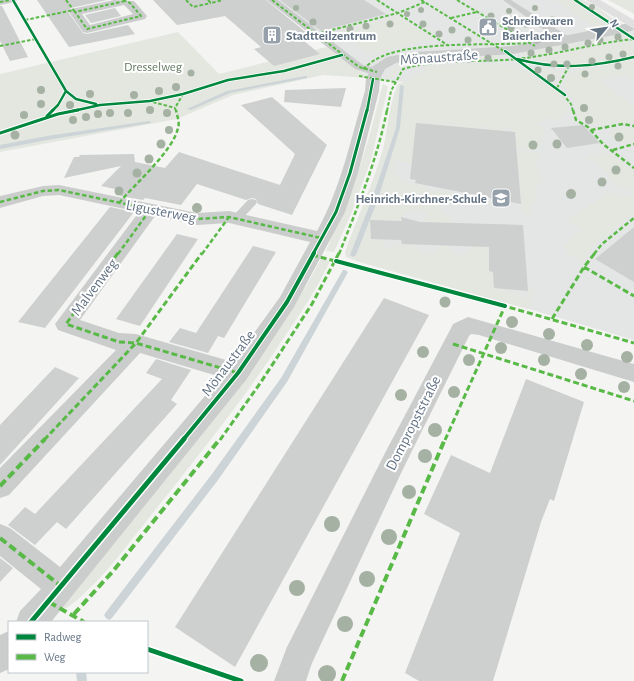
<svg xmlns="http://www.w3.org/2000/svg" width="634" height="681" viewBox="0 0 634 681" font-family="'Alegreya Sans',sans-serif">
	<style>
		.built { fill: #e4e6e5 }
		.green { fill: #e3e7e0 }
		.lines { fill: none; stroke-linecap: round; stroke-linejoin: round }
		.stream { fill: #ccd4d7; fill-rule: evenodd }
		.building { fill: #cecfcf }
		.service { fill: #cbcdcd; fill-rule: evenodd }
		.pedestrian { fill: #cbcdcd; fill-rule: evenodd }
		.minor { fill: #cbcdcd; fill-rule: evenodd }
		.secondary { fill: #e0e0e0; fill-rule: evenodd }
		.quiet-far3 { stroke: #58b947; stroke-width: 2; stroke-dasharray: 3.5 2; stroke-linecap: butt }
		.quiet-far2 { stroke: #58b947; stroke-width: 2.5; stroke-dasharray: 4.5 2.5; stroke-linecap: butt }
		.quiet-far1 { stroke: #58b947; stroke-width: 3; stroke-dasharray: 6 3; stroke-linecap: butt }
		.quiet { stroke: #58b947; stroke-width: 4; stroke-dasharray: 8 4; stroke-linecap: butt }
		.cycleway-far3-casing { stroke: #fff; stroke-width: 4 }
		.cycleway-far2-casing { stroke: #fff; stroke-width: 5 }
		.cycleway-far1-casing { stroke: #fff; stroke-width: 6 }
		.cycleway-casing { stroke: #fff; stroke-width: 8 }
		.cycleway-far3 { stroke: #00873e; stroke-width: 2.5 }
		.cycleway-far2 { stroke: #00873e; stroke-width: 3 }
		.cycleway-far1 { stroke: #00873e; stroke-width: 4 }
		.cycleway { stroke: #00873e; stroke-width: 5 }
		.tree { fill: #a5b1a3 }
		.labels { text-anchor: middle; stroke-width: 4; stroke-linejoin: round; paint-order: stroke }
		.far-poi-label { font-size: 13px; font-weight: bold; fill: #637384; stroke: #fff; text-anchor: start }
		.far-park-label { font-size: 13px; fill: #657a62; stroke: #fff }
		.street-label { font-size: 15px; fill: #637384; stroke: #fff }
	</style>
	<rect width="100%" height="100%" fill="#f4f4f2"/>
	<!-- built -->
	<path class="built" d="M 266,0 L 583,0 L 634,31 L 634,340 L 346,255 L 391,140 L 404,82 L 370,78 Z"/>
	<!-- green -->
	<path class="green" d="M 555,0 L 572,0 L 609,26 L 600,30 L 574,34 L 593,26 Z
		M 578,0 C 590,0 604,11 613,20 L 614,24 Z
		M 608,0 L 634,0 L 634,14 Z
		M 397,16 L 433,39 L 373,54 L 368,53 L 338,30 Z
		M 178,32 L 219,74 L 326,47 L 370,78 L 323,75 L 233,95 L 177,119 L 0,152 L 0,74 Z
		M 623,35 L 628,37 L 526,56 L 520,53 Z
		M 626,41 L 634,42 L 634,53 C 619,61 548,76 535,60 L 541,56 Z
		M 500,55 L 501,57 L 496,59 L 450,61 L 448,58 Z
		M 425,59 L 427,62 L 402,66 L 393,77 L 386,78 C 395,62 408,61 425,59 Z
		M 634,60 L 634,73 L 632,74 L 634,76 L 634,81 L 625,75 L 599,80 L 634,107 L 634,124 C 620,121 585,131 578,117 C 576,112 577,107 575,102 C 572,95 565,91 563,84 C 564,80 567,77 570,74 C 579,68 621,62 634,60 Z
		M 498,63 L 518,67 L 557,91 C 563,96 569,103 569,111 L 555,121 L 548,118 L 538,124 L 546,128 L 537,149 L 517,148 L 515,133 L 513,132 L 512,129 L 501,128 L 501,131 L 489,130 L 489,127 L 478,126 L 477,129 L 457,127 L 457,125 L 434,125 L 434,122 L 423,121 L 422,165 L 394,160 L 393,176 L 401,177 L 400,181 L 420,185 L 431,191 L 447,191 L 455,194 L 448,201 L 442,203 L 440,208 L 447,217 L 455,223 L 424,222 L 427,213 C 418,209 409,209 403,217 L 401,217 L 402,221 L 370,220 L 371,239 L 382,240 L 382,242 L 386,246 L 386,249 L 407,244 L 416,245 L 415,248 L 424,255 L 432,254 L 441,249 L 439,248 L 441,245 L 450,246 L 455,255 L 463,255 L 472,250 L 471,244 L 488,244 L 489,271 L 493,272 L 494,288 L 527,298 L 528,289 L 535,290 L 528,309 L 359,262 L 346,257 L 345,252 C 357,218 373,184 383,149 C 388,128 389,104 398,84 L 408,80 L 424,70 L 425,66 Z
		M 536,67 L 558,70 L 561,74 L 554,80 L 548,80 L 533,70 Z
		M 383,84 L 388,87 L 371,160 L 351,214 L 334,252 L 326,251 L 357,176 L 370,134 Z
		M 618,128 L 634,129 L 634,142 L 623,142 L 611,137 L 611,130 Z
		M 487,149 L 539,153 L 540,156 L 535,166 L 541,181 L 535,186 L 537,198 L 530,207 L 531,212 L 522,213 L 518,156 L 504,154 Z
		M 602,153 L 612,154 L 634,172 L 634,192 L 614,183 L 603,167 L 584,157 Z
		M 609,193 L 634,197 L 634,213 L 596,244 L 583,263 L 568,253 L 564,247 L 583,229 L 566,220 Z
		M 321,259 L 330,261 C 317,289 300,314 283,339 C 244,399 200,453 156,509 C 130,541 101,583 67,608 L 59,607 C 124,531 188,455 247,373 C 273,336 300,300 321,259 Z"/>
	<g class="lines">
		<!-- stream -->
		<path class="stream" d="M 305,76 L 307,76 L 307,78 L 230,93 L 191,110 L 187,109 L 227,91 Z
			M 400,85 L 404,86 L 400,128 L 378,199 L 356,255 L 353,257 L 350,255 L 372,199 L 396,128 Z
			M 149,121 L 151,122 L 151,123 L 47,140 L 0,149 L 0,145 L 47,136 Z
			M 343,270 L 345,270 L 348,272 L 287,382 L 218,480 L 112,618 L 109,620 L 106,618 L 104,615 L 106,612 L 212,474 L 281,378 Z
			M 76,672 L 86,672 L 87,681 L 77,681 Z"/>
	</g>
	<!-- building -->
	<path class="building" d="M 37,0 L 107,0 L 71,8 L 68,12 L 83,33 L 87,34 L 128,25 L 135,34 L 69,47 Z
		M 153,0 L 266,0 L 308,34 L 299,37 L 320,54 L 274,66 L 254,49 L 261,47 L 225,16 L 177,25 Z
		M 280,0 L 364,0 L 386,14 L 321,31 Z
		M 0,6 L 2,6 L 28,57 L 10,61 L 0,41 Z
		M 115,8 L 121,16 L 91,23 L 85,15 Z
		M 346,88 L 341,107 L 284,102 L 285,90 Z
		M 272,97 L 327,145 L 292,215 L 258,204 L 256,199 L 252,198 L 246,200 L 197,184 L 181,205 L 145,198 L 143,200 L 120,196 L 124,191 L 101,186 L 121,166 L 64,178 L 74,157 L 79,157 L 80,155 L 134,154 L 135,162 L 165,168 L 179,152 L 280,185 L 295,154 L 241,105 Z
		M 416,123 L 515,132 L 521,204 L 415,183 L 416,180 L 410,179 Z
		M 583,125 L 600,143 L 567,148 L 551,128 Z
		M 110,207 L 134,212 L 45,328 L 18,322 Z
		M 401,217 L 420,222 L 523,225 L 528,291 L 494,288 L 493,272 L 489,271 L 489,247 L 402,244 L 401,240 L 371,239 L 370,220 L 402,221 Z
		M 634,227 L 634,282 L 595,259 Z
		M 177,234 L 198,239 L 140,326 L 116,319 Z
		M 253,246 L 276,252 L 224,338 L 218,336 L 208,353 L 169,342 L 180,328 L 196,333 Z
		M 384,298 L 429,315 L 235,667 L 175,627 Z
		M 156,359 L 191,370 L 171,400 L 177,404 L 66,529 L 57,522 L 35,545 L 8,525 L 25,507 L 35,514 L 162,379 L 146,373 Z
		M 55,367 L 79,378 L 0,465 L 0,425 Z
		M 526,379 L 584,402 L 554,501 L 550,499 L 541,522 L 493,681 L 419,681 L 405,673 L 460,533 L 424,514 L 451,455 L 490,473 Z
		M 0,558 L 13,568 L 0,582 Z"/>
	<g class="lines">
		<!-- service -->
		<path class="service" d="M 503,0 L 511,0 L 574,40 L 567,42 L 543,29 Z
			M 252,199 L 256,200 L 257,202 L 256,204 L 240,221 L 232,221 L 231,219 L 232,217 L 248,200 Z"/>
		<!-- pedestrian -->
		<path class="pedestrian" d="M 267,0 L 278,0 L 363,65 L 381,69 L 383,72 L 377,76 L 355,69 Z"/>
		<!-- minor -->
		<path class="minor" d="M 0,0 L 17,0 L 15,2 L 0,5 Z
			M 114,0 L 134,1 L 147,16 L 145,19 L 87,33 L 83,32 L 69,12 L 71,9 ZM 124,5 L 133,14 L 90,25 L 82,14 Z
			M 634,22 L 634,30 L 620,34 L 513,54 L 414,60 L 396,63 L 385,69 L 380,79 L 379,91 L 358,173 L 345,212 L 294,307 L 246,380 L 51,622 L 16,622 L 20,611 L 41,589 L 0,556 L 0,524 L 10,528 L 60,567 L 221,377 L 140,353 L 9,495 L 0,498 L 0,468 L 116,350 L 58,330 L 55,324 L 139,212 L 59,195 L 43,196 L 0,208 L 0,196 L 43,186 L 59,185 L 197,213 L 229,211 L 317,231 C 341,188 351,138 365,91 L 366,79 L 372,67 L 387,57 L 414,52 L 513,46 ZM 155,216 L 197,225 L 229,223 L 310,242 L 280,297 L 233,362 L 136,334 L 119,333 L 80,320 Z
			M 468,317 L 634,364 L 634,382 L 479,335 L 471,334 L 469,336 L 403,469 L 312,663 L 306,681 L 274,681 L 287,647 L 385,453 L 450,330 L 453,324 Z
			M 9,631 L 9,669 L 0,673 L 0,635 Z"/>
		<!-- secondary -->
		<path class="secondary" d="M 586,0 L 600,0 L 634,20 L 634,29 Z"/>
		<!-- quiet-far3 -->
		<path class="quiet-far3" d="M 66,0 L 75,12
			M 123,0 L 130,3 L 141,16 L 87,29 L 75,12 L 125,1
			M 186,0 L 193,7 L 211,3
			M 208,0 L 211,3 L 223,0
			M 272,0 L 359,67 L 377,72
			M 377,0 L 449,46
			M 421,0 L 507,53
			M 457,0 L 535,46
			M 0,2 L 11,0
			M 451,18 L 477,12
			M 25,20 L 74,10
			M 316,34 L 398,13 L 425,2
			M 0,46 L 36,39
			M 363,69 C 367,66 371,62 375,60 C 407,40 490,46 529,43
			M 359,76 L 395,82
			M 557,88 L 568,68
			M 563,94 L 571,104 L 573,111
			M 153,102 L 175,108
			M 176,111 L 175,108 L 183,94
			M 387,111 L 391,91 L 403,69 C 440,58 478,63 516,59 C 556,55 594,43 634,39"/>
		<!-- quiet-far2 -->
		<path class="quiet-far2" d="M 573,110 L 576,120 L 588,127 L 603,144 L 634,168
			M 591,130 L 623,124 L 634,126
			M 613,150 L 634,144
			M 0,202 L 43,191 L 59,190 L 197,219 L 229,217 L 321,238
			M 119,203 C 135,184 173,151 178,128 C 180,122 177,116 176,110
			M 118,254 L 150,210
			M 202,254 L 229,217
			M 339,254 C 358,206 377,160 387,110
			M 594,254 L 602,244 L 634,218"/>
		<!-- quiet-far1 -->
		<path class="quiet-far1" d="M 118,253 L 66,324 L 119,342 L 136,343 L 238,373
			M 312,255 L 339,262
			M 584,267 L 634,296
			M 501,305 L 634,343
			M 552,319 L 584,267 L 595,253
			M 453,344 L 634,401
			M 44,440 L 136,343 L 202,253
			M 220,440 L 261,382 L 312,304 L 339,253
			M 445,440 L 505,306"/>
		<!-- quiet -->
		<path class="quiet" d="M 0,486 L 45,439
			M 0,538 L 62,587
			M 49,602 L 84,622
			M 74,614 L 114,570 L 220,439
			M 342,681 L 445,439"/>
		<defs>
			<path id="cycleway-far3" d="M 13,0 L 66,91
				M 575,0 L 634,39
				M 505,51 L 565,95
				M 517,59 C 557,70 594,67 634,57
				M 52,111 L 58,105 L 66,91 L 76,99 L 96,104
				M 73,111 L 100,105 L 150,101 L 183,94 L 228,80 L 284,71 L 342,55
				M 367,111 L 373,79"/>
			<path id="cycleway-far2" d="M 47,116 L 53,110
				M 0,133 L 58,114 L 78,110
				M 313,254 L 336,212 L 350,173 L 367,110"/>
			<path id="cycleway-far1" d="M 336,261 L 505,306
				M 183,440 L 238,373 L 287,302 L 314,253"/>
			<path id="cycleway" d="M 31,622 L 184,439
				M 147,649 L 241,681"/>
		</defs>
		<!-- cycleway-far3 casing -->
		<use href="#cycleway-far3" class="cycleway-far3-casing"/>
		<!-- cycleway-far2 casing -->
		<use href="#cycleway-far2" class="cycleway-far2-casing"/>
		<!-- cycleway-far1 casing -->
		<use href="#cycleway-far1" class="cycleway-far1-casing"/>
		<!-- cycleway casing -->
		<use href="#cycleway" class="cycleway-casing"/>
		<!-- cycleway-far3 -->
		<use href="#cycleway-far3" class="cycleway-far3"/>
		<!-- cycleway-far2 -->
		<use href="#cycleway-far2" class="cycleway-far2"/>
		<!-- cycleway-far1 -->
		<use href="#cycleway-far1" class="cycleway-far1"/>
		<!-- cycleway -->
		<use href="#cycleway" class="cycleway"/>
	</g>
	<!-- trees -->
	<g class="tree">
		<circle cx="592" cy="7" r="3"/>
		<circle cx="296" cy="8" r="3"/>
		<circle cx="535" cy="8" r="3"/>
		<circle cx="421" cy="10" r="3"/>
		<circle cx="509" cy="11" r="3"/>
		<circle cx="407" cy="14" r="3"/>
		<circle cx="491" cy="16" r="3.5"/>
		<circle cx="552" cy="20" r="3.5"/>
		<circle cx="313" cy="22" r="3.5"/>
		<circle cx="390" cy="24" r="3.5"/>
		<circle cx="423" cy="24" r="3.5"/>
		<circle cx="526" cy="24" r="3.5"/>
		<circle cx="366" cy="26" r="3.5"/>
		<circle cx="511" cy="28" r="3.5"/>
		<circle cx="350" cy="29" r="3.5"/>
		<circle cx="452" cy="30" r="3.5"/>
		<circle cx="439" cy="34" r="3.5"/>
		<circle cx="618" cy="37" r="3.5"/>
		<circle cx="468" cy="40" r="3.5"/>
		<circle cx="537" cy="40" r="3.5"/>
		<circle cx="600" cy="40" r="3.5"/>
		<circle cx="588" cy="43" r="3.5"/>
		<circle cx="565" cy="47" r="3.5"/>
		<circle cx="549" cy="50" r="3.5"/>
		<circle cx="531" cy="53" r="3.5"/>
		<circle cx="623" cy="54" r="3.5"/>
		<circle cx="609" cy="57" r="3.5"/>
		<circle cx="488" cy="58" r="3.5"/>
		<circle cx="454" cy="59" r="3.5"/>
		<circle cx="469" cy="59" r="3.5"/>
		<circle cx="417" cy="61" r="3.5"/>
		<circle cx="592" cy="61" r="3.5"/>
		<circle cx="554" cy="64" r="3.5"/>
		<circle cx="567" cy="64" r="3.5"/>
		<circle cx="618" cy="66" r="3.5"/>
		<circle cx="538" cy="70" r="3.5"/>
		<circle cx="191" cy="73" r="3.5"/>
		<circle cx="585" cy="74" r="3.5"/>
		<circle cx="551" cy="78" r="4"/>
		<circle cx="176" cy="87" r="4"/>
		<circle cx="41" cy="90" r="4"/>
		<circle cx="159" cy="91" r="4"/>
		<circle cx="90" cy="94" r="4"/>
		<circle cx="134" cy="95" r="4"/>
		<circle cx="41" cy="104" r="4"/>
		<circle cx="70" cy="105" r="4"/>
		<circle cx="584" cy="108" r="4"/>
		<circle cx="150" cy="110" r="4"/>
		<circle cx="110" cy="113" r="4"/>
		<circle cx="128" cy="113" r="4"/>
		<circle cx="167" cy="113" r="4"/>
		<circle cx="98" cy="114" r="4"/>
		<circle cx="24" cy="115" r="4"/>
		<circle cx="86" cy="117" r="4"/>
		<circle cx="73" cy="120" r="4"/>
		<circle cx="589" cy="120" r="4"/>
		<circle cx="169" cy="130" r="4"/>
		<circle cx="15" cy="135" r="4.5"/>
		<circle cx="619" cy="137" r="4.5"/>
		<circle cx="161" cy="144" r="4.5"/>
		<circle cx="557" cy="144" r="4.5"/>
		<circle cx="533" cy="145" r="4.5"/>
		<circle cx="149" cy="159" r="4.5"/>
		<circle cx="616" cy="170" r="4.5"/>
		<circle cx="137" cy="173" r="4.5"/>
		<circle cx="602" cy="182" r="4.5"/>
		<circle cx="119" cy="191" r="4.5"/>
		<circle cx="571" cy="194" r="5"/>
		<circle cx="197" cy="208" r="5"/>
		<circle cx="445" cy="302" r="5.5"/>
		<circle cx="512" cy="322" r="6"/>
		<circle cx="549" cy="334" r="6"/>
		<circle cx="587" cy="345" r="6"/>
		<circle cx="501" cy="348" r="6"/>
		<circle cx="423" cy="352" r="6"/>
		<circle cx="627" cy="357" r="6"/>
		<circle cx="469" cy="360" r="6"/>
		<circle cx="544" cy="360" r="6"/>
		<circle cx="581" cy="374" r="6"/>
		<circle cx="624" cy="387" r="6"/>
		<circle cx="454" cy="392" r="6"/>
		<circle cx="401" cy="395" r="6"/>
		<circle cx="435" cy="430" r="7"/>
		<circle cx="425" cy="456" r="7"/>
		<circle cx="409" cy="492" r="7"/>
		<circle cx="332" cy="524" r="8"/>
		<circle cx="389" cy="537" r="8"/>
		<circle cx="367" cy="579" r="8"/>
		<circle cx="297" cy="588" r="8"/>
		<circle cx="345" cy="624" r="8"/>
		<circle cx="259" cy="663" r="9"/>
		<circle cx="327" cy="674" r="9"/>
	</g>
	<!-- icons -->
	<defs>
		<symbol id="civic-square" viewBox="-11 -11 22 22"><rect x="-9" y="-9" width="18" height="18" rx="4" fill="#96a0aa" stroke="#fff"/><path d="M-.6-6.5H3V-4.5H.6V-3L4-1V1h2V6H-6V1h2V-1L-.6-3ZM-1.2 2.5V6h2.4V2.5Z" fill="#fff"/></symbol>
		<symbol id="building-square" viewBox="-11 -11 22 22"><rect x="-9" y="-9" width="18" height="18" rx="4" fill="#96a0aa" stroke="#fff"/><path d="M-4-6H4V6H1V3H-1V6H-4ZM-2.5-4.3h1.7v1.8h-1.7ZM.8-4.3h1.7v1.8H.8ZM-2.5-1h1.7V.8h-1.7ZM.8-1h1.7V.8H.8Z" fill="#fff"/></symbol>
		<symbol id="school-square" viewBox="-11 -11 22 22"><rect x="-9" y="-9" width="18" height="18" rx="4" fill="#96a0aa" stroke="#fff"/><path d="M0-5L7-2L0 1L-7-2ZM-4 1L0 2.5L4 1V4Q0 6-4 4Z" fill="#fff"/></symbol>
	</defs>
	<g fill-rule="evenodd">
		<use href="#civic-square" x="477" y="16" width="22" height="22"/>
		<use href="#building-square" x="261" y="24" width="22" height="22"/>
		<use href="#school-square" x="490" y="187" width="22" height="22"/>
	</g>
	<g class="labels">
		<!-- far-poi labels -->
		<g class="far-poi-label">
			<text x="502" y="25">Schreibwaren<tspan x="502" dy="15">Baierlacher</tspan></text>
			<text x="286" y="40">Stadtteilzentrum</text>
			<text x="487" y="203" text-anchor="end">Heinrich-Kirchner-Schule</text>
		</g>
		<!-- far-park labels -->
		<g class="far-park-label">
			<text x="153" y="71">Dresselweg</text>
		</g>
		<!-- street labels -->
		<g class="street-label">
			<text transform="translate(439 57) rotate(-4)" y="5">Mönaustraße</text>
			<text transform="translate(161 211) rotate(11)" y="5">Ligusterweg</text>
			<text transform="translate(94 287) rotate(-53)" y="5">Malvenweg</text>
			<text transform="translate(228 363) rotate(-53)" y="5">Mönaustraße</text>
			<text transform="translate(413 423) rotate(-63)" y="5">Dompropststraße</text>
		</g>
	</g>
	<!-- legend -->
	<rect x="8" y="621" width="140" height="52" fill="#ffffff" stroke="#c1c7ce"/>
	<rect x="16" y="634" width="20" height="6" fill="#00873e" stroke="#c1c7ce"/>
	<text x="44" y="641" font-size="12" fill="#637384">Radweg</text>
	<rect x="16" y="654" width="20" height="6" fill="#58b947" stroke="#c1c7ce"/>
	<text x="44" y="661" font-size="12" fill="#637384">Weg</text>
	<!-- north arrow -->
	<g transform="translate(606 28) rotate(61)" stroke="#ffffff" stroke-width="3" paint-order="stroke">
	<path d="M0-3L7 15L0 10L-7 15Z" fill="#637384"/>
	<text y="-6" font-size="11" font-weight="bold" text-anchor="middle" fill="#637384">N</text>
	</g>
</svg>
